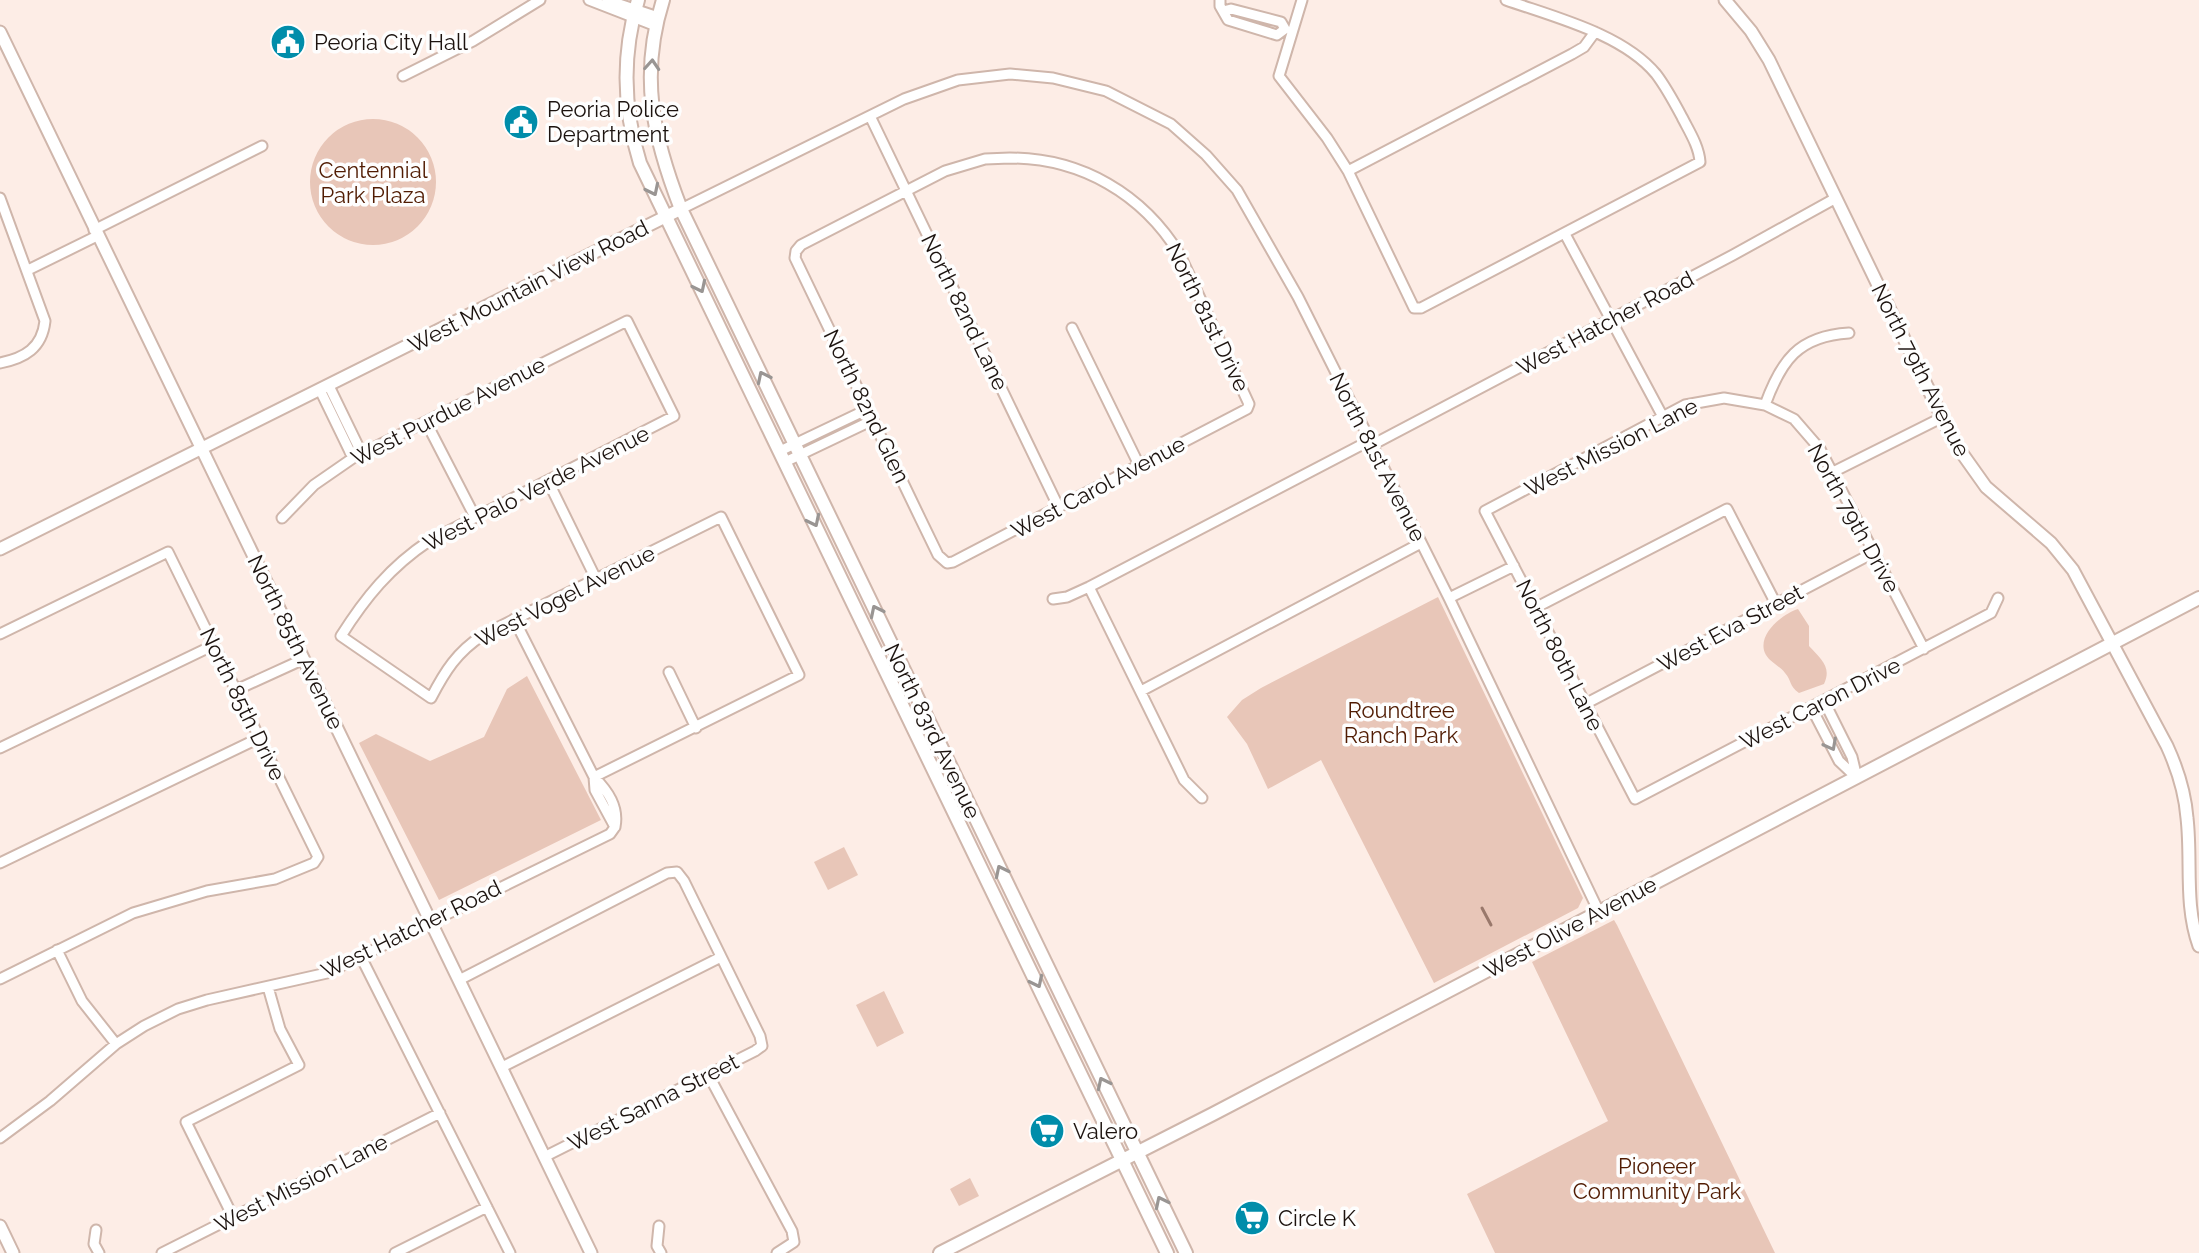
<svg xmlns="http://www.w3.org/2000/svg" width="2199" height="1253" viewBox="0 0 2199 1253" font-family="Raleway,sans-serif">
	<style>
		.green { fill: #e8c6b8 }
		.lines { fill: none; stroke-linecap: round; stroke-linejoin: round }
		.stream { stroke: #99786b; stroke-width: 3 }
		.minor-casing { stroke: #cfb6ab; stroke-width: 13 }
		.tertiary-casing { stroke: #cfb6ab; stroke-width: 15 }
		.secondary-casing { stroke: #cfb6ab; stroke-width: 16 }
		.minor { stroke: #fff; stroke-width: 9 }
		.tertiary { stroke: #fff; stroke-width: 11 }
		.secondary { stroke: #fff; stroke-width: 12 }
		.oneway { stroke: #999593 }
		.labels { text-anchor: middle; stroke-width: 7; stroke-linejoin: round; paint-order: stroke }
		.poi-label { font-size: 22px; fill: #1c130f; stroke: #fefefe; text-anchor: start }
		.park-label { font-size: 22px; fill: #511c03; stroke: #fefefe }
		.street-label { font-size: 22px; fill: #1c130f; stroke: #fefefe }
	</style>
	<rect width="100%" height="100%" fill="#fdede6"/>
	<!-- green -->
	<path class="green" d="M310 182a63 63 0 1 1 126 0a63 63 0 1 1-126 0Z
		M 1438,597 L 1583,898 L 1578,908 L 1434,983 L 1321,760 L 1268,789 L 1247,744 L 1227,717 L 1242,700 L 1261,688 Z
		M 1798,609 L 1809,626 L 1809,646 C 1821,659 1832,667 1824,684 L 1799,693 C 1789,686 1792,681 1785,673 C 1780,666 1771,663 1766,655 C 1755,636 1782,614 1798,609 Z
		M 527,676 L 601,820 L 439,900 L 359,743 L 376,734 L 430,761 L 484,737 L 507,689 Z
		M 844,847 L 858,875 L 828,890 L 814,862 Z
		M 1614,920 L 1617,925 L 1775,1253 L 1495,1253 L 1467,1194 L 1608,1121 L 1532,962 Z
		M 884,991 L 904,1033 L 877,1047 L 856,1005 Z
		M 970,1178 L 979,1196 L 959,1206 L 950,1189 Z"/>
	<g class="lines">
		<!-- stream -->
		<path class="stream" d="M 1482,908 L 1491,925"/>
		<defs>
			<path id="minor" d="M 589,0 L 656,26
				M 607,0 L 658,17
				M 1220,0 L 1220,6 L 1228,20 L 1277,35 L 1285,29 L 1281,22 L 1231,9 L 1223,11
				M 1302,0 L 1279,76 L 1327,138 L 1348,171 L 1414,308 L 1421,308 L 1700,162 C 1699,146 1689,131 1682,117 C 1674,102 1666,87 1656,74 C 1623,34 1554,17 1506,0
				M 403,76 L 473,41 L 540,0
				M 870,116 L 1059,508
				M 1010,158 C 1081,158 1143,194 1180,255 L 1249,404 L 1247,409 L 953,562 L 947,563 L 938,555 L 921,520 L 795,258 L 796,251 L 801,245 L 945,171 L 985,159 Z
				M 1348,171 L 1572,54 L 1584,47 L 1595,32
				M 0,198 L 45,321 C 42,348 25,358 0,363
				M 681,209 L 904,99 L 958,80 L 1010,74 L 1053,78 L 1106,91 L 1171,124 L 1206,155 L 1237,190 L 1298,297 L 1449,598 L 1599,912
				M 94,230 L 262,146
				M 1565,234 L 1663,417
				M 28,270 L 97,236
				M 1072,328 L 1139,465
				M 329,386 L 362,454
				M 320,390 L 353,458
				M 1765,405 C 1781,361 1798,336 1849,333
				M 426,422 L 475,517
				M 1372,445 L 1733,255 L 1836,198
				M 780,451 L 868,409
				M 785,462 L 873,420
				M 1833,472 L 1941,418
				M 548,481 L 596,579
				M 282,518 L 314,485 L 353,458 L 627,321 L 674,416 L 429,541 C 390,567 365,598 341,636 L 431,698 C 445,671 457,652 483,635 L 721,517 L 799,675 L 594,777
				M 1089,587 L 1184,780 L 1202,798
				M 1449,598 L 1514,566
				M 1053,599 L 1067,597 L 1089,587 L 1369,441
				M 1535,608 L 1727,509 L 1776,604
				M 514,619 L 594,777 C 608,791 619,807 615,827
				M 0,634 L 168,552 L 318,857 L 314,863 L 275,879 L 207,891 L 133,913 L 0,979
				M 1924,649 L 1820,449 L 1794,419 L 1765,405 L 1724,398 L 1685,405 L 1485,511 L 1635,799 L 1991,613 L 1998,598
				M 669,672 L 696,728
				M 236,690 L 304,659
				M 1141,691 L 1421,543
				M 1824,701 L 1852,757 L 1857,778
				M 1585,704 L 1875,552
				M 1811,707 L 1839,761 L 1857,778
				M 0,748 L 214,645
				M 594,777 L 595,790 L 615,827
				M 0,863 L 259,738
				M 57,950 L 82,1001 L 116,1044
				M 361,957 L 510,1253
				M 459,980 L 667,873 L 677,872 L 684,881 L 760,1036 L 762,1046 L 755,1051 L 544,1157
				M 502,1067 L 721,957
				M 708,1074 L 792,1231 L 794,1242 L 777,1253
				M 0,1138 L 50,1101 L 116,1044 L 144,1026 L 178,1009 L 207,1000 L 327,973 L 610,834 L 615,827
				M 233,1217 L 186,1122 L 299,1065 L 280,1029 L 268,987
				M 659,1226 L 657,1246 L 661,1253
				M 96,1230 L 94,1244 L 99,1253
				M 162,1253 L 440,1113
				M 395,1253 L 487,1207"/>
			<path id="tertiary" d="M 1725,0 L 1751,31 L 1769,60 L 1954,442 L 1986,487 L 2051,543 L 2073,570 L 2167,746 C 2178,770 2185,792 2187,818 C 2192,861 2184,904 2199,946
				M 0,32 L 591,1253
				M 0,549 L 681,209
				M 0,1226 L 13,1253"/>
			<path id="secondary" d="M 638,0 C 622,54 623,109 640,163 L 1167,1253
				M 663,0 C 639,76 653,137 681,209 L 1186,1253
				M 940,1253 L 1213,1114 L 2199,598"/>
		</defs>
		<!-- minor casing -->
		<use href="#minor" class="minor-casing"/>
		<!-- tertiary casing -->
		<use href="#tertiary" class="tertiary-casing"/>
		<!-- secondary casing -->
		<use href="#secondary" class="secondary-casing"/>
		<!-- minor -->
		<use href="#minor" class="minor"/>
		<!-- tertiary -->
		<use href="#tertiary" class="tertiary"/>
		<!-- secondary -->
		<use href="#secondary" class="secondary"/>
	</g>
	<!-- one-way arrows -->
	<defs><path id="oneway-chevron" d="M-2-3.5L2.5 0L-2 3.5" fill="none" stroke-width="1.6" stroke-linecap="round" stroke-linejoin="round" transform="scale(2)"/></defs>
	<g class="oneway">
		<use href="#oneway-chevron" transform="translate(652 65) rotate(-86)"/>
		<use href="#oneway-chevron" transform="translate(653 190) rotate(64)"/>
		<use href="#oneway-chevron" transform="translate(700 287) rotate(64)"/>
		<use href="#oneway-chevron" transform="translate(763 377) rotate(-116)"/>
		<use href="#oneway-chevron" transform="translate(814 521) rotate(64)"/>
		<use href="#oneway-chevron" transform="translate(876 611) rotate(-116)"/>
		<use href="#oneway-chevron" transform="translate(1831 745) rotate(62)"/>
		<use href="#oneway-chevron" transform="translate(1001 871) rotate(-116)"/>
		<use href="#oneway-chevron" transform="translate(1037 982) rotate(64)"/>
		<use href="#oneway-chevron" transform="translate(1103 1083) rotate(-116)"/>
		<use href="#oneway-chevron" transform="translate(1161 1202) rotate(-116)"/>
	</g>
	<!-- icons -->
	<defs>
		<symbol id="civic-disc" viewBox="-11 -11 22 22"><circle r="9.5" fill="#008daa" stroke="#fefefe"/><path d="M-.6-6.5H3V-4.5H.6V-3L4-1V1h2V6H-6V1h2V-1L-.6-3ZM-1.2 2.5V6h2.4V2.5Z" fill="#fff"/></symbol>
		<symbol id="supermarket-disc" viewBox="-11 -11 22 22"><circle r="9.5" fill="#008daa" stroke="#fefefe"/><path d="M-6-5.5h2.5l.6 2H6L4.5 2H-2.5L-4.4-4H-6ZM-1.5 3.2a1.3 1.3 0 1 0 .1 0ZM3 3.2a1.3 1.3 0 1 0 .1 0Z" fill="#fff"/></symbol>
	</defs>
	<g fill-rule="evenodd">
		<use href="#civic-disc" x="268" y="22" width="40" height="40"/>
		<use href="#civic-disc" x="501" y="102" width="40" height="40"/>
		<use href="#supermarket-disc" x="1027" y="1111" width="40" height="40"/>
		<use href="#supermarket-disc" x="1232" y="1198" width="40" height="40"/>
	</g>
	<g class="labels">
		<!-- poi labels -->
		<g class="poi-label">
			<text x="314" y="50">Peoria City Hall</text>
			<text x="547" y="117">Peoria Police<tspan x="547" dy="25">Department</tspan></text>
			<text x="1073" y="1139">Valero</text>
			<text x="1278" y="1226">Circle K</text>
		</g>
		<!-- park labels -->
		<g class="park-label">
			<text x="373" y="178">Centennial<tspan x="373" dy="25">Park Plaza</tspan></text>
			<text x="1401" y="718">Roundtree<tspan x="1401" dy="25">Ranch Park</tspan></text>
			<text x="1657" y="1174">Pioneer<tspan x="1657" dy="25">Community Park</tspan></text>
		</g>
		<!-- street labels -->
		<g class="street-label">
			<text transform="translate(528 286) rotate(-27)" y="8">West Mountain View Road</text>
			<text transform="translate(965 312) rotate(64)" y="8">North 82nd Lane</text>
			<text transform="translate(1208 317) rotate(64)" y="8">North 81st Drive</text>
			<text transform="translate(1605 323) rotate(-28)" y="8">West Hatcher Road</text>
			<text transform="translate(1921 370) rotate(63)" y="8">North 79th Avenue</text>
			<text transform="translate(867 406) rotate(64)" y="8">North 82nd Glen</text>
			<text transform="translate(448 411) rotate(-27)" y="8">West Purdue Avenue</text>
			<text transform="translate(1611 447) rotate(-27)" y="8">West Mission Lane</text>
			<text transform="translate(1378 457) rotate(63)" y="8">North 81st Avenue</text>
			<text transform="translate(1098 487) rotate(-28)" y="8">West Carol Avenue</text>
			<text transform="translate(536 488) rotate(-27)" y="8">West Palo Verde Avenue</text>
			<text transform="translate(1854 518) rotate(61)" y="8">North 79th Drive</text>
			<text transform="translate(565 596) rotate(-27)" y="8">West Vogel Avenue</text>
			<text transform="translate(1730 628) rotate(-28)" y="8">West Eva Street</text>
			<text transform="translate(296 642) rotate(64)" y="8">North 85th Avenue</text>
			<text transform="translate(1560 655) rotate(63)" y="8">North 80th Lane</text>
			<text transform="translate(1820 703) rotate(-27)" y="8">West Caron Drive</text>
			<text transform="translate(243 704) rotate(64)" y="8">North 85th Drive</text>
			<text transform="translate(933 731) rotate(64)" y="8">North 83rd Avenue</text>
			<text transform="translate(1570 927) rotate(-28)" y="8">West Olive Avenue</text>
			<text transform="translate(411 929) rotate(-26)" y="8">West Hatcher Road</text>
			<text transform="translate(653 1102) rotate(-27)" y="8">West Sanna Street</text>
			<text transform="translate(301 1183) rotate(-27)" y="8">West Mission Lane</text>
		</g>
	</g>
</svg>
